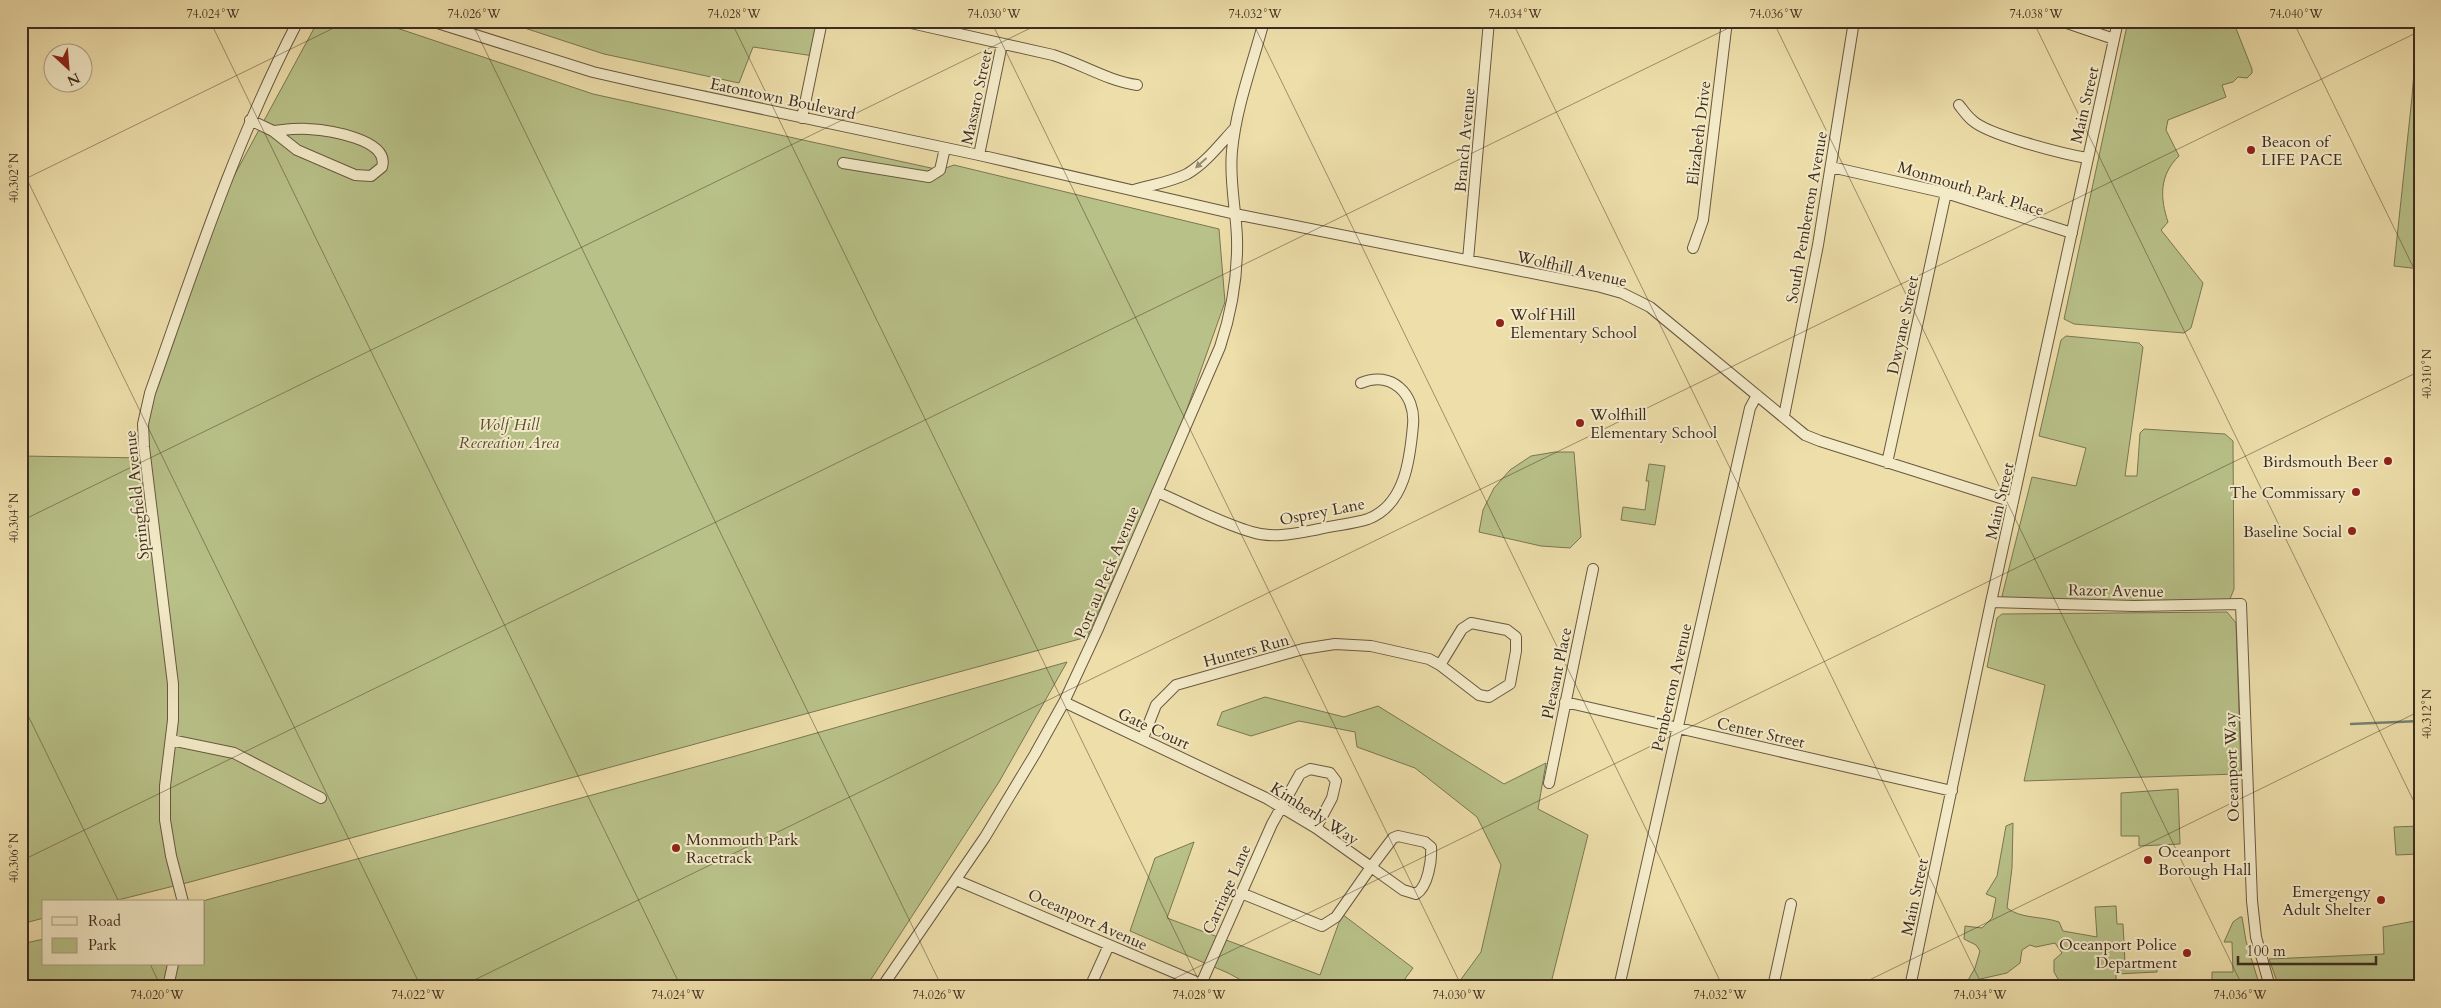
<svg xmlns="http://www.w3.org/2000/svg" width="2441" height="1008" viewBox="0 0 2441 1008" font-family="Cardo,serif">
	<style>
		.green { fill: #b8c188; stroke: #7b7654 }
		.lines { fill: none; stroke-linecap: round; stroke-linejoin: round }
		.stream { stroke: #758272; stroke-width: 2.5 }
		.minor-casing { stroke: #6a5842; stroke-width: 12 }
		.minor { stroke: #f3eac8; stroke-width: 10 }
		.oneway { fill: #988b74 }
		.ticks { fill: none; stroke: #3e2c20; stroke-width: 1; stroke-opacity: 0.45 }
		.poi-dot { fill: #8f2418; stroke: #f3eac8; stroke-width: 2 }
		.labels { text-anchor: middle; stroke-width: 4; stroke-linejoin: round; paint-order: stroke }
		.street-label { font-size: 16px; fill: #3e2c20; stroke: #f3eac8 }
		.poi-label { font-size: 16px; fill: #3e2c20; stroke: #f3eac8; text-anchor: start }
		.park-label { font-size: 16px; font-style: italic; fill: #564a35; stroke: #f3eac8 }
		.neatline { fill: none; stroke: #3e2c20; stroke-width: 2 }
		.ticks-label { font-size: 12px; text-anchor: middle; fill: #3e2c20 }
	</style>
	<rect width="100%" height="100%" fill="#eddeaa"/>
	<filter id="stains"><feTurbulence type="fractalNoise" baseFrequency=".004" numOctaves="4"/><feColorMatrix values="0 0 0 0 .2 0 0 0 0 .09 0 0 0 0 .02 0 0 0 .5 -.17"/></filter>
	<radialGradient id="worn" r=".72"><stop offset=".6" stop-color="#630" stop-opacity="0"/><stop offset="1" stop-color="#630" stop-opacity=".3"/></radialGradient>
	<!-- green -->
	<path class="green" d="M 318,21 L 376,21 L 593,94 L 940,170 L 954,165 L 1219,229 L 1225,302 L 1176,440 L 1087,637 L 190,882 L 110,902 L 44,902 L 44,918 L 21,924 L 21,456 L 146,458 L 148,406 L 215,211 Z
		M 503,21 L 825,21 L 814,56 L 753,47 L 739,83 L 604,54 Z
		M 2128,21 L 2233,21 L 2252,69 L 2252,73 L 2247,78 L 2238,77 L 2233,82 L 2222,85 L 2226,97 L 2168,120 L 2166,130 L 2179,156 C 2159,175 2160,198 2168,222 L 2161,230 L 2203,283 L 2191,328 L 2184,333 L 2074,324 L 2064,319 Z
		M 2418,21 L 2420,21 L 2420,269 L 2394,266 L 2412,97 Z
		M 2066,336 L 2139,343 L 2143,347 L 2125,476 L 2137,476 L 2140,433 L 2144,429 L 2225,434 L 2233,441 L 2234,589 L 2230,599 L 2220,601 L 2008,601 L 2002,596 L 2032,477 L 2076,486 L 2086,448 L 2039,436 L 2061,340 Z
		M 1555,452 L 1574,452 L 1581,537 L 1570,548 L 1541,546 L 1479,532 L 1483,510 L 1494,488 L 1510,470 L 1531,456 Z
		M 1649,464 L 1665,466 L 1655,525 L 1621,520 L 1623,507 L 1645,510 L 1649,481 L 1646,481 Z
		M 2227,612 L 2236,623 L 2241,769 L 2237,774 L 2024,781 L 2045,685 L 1987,667 L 1997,618 L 2002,614 Z
		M 1067,662 L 999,782 L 866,987 L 21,987 L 21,944 L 44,939 L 44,964 L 204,964 L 204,902 L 199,902 L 739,755 Z
		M 1265,697 L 1344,717 L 1378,706 L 1504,784 L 1546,763 L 1538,809 L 1588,835 L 1550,987 L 1450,987 L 1459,982 L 1481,952 L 1501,865 L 1477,817 L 1415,768 L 1357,747 L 1355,732 L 1299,721 L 1251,736 L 1217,725 L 1222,712 Z
		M 2178,789 L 2180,844 L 2139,846 L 2139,836 L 2121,836 L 2121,793 Z
		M 2013,823 L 2012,868 L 2007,908 C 2021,919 2042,916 2059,922 L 2063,931 L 2097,937 L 2095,907 L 2116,906 L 2117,924 L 2123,924 L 2125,963 L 2157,962 L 2157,972 L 2116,974 L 2116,987 L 2057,987 L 2058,979 L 2054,972 L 2054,960 L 2062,953 L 2055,943 L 2036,947 L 2030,945 L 2022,950 L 2020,963 L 2007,973 L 1967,982 L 1975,968 L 1980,951 L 1976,945 L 1964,939 L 1965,926 L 1982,928 L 1992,918 L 1996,898 L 1986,894 L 1997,876 L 2006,826 Z
		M 2420,826 L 2420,854 L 2396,855 L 2394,827 Z
		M 1194,842 L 1167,918 L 1320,975 L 1342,914 L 1413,968 L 1399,987 L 1254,987 L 1228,973 L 1130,931 L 1155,858 Z
		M 2240,917 L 2242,917 L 2246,941 L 2260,987 L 2212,987 L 2212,972 L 2233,972 L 2232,942 L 2224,942 L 2233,922 Z
		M 2420,920 L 2420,987 L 2279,987 L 2269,959 L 2384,954 L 2383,927 Z"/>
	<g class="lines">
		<!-- stream -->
		<path class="stream" d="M 2351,724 L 2420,721"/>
		<defs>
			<path id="minor" d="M 431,21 L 593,72 L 650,85 L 979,155 L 1235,214 L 1597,286 L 1622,293 L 1650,307 L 1805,435 L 1820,441 L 2013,502
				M 902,21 L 1053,55 C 1082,64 1108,81 1137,85
				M 2061,21 L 2114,39
				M 1959,105 C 1963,110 1967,116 1972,120 C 1987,135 2064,154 2087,158
				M 802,118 L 822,21
				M 250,120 L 273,131 L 297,150 L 355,175 L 371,176 L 382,167 C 390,139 327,130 308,129 C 296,128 284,130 273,131
				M 979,155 L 1002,44
				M 843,163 L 929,177 L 940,170 L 945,148
				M 1831,167 L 1946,193 L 2072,233
				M 1134,190 C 1151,185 1171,182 1187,174 C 1206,163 1220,144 1235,128
				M 1693,248 L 1703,220 L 1727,21
				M 1468,260 L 1489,21
				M 1784,416 L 1818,245 L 1854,21
				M 1887,463 L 1946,193
				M 1157,492 C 1188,505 1220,523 1252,532 C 1274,539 1297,533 1319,529 C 1335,525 1353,524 1368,519 C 1405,505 1410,459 1413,425 C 1416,394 1391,370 1361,383
				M 1991,602 L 2134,606 L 2241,604 L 2252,901 L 2256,937 L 2270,987
				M 1471,623 L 1507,630 L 1516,637 L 1516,651 L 1510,684 L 1489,697 L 1479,695 L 1440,665 L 1462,629 Z
				M 1064,702 L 1266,798 L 1316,828 L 1371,867 L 1336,917 L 1322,926 L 1241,893
				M 1565,702 L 1952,791
				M 1143,738 L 1156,705 L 1176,685 L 1303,649 L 1335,644 L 1371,646 L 1429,659 L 1440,665
				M 171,740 L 234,753 L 321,798
				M 1549,783 L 1593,569
				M 1398,836 L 1425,842 L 1431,847 C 1432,860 1428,887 1416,894 L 1403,890 L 1371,867 L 1393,838 Z
				M 956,880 L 1206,986
				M 183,902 L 171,856 L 165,820 L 165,786 L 173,720 L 173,684 L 144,447 L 143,424 L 150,393 C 195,266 235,142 298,21
				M 1201,984 L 1272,824 L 1300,774 L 1310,769 L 1330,773 L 1336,781 L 1332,798 L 1316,828
				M 168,987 L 173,964
				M 882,987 L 985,837 L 1035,754 L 1064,702 L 1097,631 L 1220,347 C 1232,311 1238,277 1237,238 C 1236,209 1229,180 1232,151 C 1236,107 1253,63 1264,21
				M 1090,987 L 1109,945
				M 1619,987 L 1750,408 L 1757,395
				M 1773,987 L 1791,904
				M 1910,987 L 1991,602 L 2118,21"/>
		</defs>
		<!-- minor casing -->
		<use href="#minor" class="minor-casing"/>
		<!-- minor -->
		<use href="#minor" class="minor"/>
	</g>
	<!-- one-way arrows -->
	<defs><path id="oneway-solid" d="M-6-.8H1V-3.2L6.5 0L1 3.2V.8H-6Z" transform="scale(1.25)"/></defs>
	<use class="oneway" href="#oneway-solid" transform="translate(1201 163) rotate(138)"/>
	<!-- ticks -->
	<path class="ticks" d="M 210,21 L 681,987M 471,21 L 942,987M 731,21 L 1202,987M 991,21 L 1462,987M 1252,21 L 1723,987M 1512,21 L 1983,987M 1773,21 L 2243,987M 2033,21 L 2420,814M 2293,21 L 2420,281M 21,167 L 421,987M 21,181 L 348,21M 21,521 L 1045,21M 21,701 L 119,902M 21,861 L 1743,21M 150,964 L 161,987M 460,987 L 2420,31M 1157,987 L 2420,371M 1855,987 L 2420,711"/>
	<!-- markers -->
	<g class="poi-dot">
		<circle cx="2251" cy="150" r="5"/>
		<circle cx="1500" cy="323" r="5"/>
		<circle cx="1580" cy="423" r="5"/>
		<circle cx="2388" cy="461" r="5"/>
		<circle cx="2356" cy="492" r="5"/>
		<circle cx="2352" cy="531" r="5"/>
		<circle cx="676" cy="848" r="5"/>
		<circle cx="2148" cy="860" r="5"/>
		<circle cx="2381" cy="900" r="5"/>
		<circle cx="2187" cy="953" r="5"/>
	</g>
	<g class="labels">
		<!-- street labels -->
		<g class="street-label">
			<text transform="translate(976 97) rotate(-78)" y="6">Massaro Street</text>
			<text transform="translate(783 98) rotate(12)" y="6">Eatontown Boulevard</text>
			<text transform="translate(2084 105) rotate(-77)" y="6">Main Street</text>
			<text transform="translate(1698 133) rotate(-83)" y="6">Elizabeth Drive</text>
			<text transform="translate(1464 140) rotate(-85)" y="6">Branch Avenue</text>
			<text transform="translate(1971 188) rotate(17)" y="6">Monmouth Park Place</text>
			<text transform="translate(1806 217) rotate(-80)" y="6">South Pemberton Avenue</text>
			<text transform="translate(1572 268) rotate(13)" y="6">Wolfhill Avenue</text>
			<text transform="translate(1902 325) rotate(-78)" y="6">Dwyane Street</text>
			<text transform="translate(136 495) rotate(-96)" y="6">Springfield Avenue</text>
			<text transform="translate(1999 501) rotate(-77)" y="6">Main Street</text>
			<text transform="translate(1322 511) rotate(-11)" y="6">Osprey Lane</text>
			<text transform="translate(1106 572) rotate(-67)" y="6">Port au Peck Avenue</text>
			<text transform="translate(2116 590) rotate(1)" y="6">Razor Avenue</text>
			<text transform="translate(1246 650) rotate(-15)" y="6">Hunters Run</text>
			<text transform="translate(1556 673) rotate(-78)" y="6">Pleasant Place</text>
			<text transform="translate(1671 687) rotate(-77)" y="6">Pemberton Avenue</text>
			<text transform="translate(1154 728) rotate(25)" y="6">Gate Court</text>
			<text transform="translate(1761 732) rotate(13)" y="6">Center Street</text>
			<text transform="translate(2231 767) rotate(-92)" y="6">Oceanport Way</text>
			<text transform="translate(1315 813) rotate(33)" y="6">Kimberly Way</text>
			<text transform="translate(1226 889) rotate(-66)" y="6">Carriage Lane</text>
			<text transform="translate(1914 897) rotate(-78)" y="6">Main Street</text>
			<text transform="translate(1088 919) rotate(24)" y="6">Oceanport Avenue</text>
		</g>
		<!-- poi labels -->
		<g class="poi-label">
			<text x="2261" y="147">Beacon of<tspan x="2261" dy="18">LIFE PACE</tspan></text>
			<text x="1510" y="320">Wolf Hill<tspan x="1510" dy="18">Elementary School</tspan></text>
			<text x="1590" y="420">Wolfhill<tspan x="1590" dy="18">Elementary School</tspan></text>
			<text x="2378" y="467" text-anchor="end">Birdsmouth Beer</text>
			<text x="2346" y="498" text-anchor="end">The Commissary</text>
			<text x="2342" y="537" text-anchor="end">Baseline Social</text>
			<text x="686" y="845">Monmouth Park<tspan x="686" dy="18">Racetrack</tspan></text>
			<text x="2158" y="857">Oceanport<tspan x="2158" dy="18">Borough Hall</tspan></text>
			<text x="2371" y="897" text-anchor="end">Emergengy<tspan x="2371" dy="18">Adult Shelter</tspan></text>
			<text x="2177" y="950" text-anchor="end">Oceanport Police<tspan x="2177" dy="18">Department</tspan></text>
		</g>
		<!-- park labels -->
		<g class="park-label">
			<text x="509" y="430">Wolf Hill<tspan x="509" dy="18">Recreation Area</tspan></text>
		</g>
	</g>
	<!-- margin -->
	<rect width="2441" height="1008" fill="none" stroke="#eddeaa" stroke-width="55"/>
	<!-- legend -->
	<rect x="42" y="900" width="162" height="65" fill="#f3eac8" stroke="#ab9e85"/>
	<rect x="52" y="917" width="25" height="8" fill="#f3eac8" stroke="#ab9e85"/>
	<text x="88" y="926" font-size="15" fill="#3e2c20">Road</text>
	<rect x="52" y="938" width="25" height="15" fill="#b8c188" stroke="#ab9e85"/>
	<text x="88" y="950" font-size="15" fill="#3e2c20">Park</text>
	<!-- north arrow -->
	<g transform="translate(68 68) rotate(154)"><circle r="24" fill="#f3eac8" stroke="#ab9e85"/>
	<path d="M0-4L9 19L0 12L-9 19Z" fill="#8f2418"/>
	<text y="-8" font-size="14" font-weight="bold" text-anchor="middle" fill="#3e2c20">N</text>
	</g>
	<!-- scale -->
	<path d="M2238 956v8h138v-8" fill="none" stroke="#3e2c20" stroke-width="2.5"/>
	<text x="2246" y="956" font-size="15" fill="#3e2c20" stroke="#f3eac8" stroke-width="4" paint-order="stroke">100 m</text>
	<rect x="28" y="28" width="2386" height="952" class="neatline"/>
	<g class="ticks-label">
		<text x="213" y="18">74.024°W</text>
		<text x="474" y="18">74.026°W</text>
		<text x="734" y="18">74.028°W</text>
		<text x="994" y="18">74.030°W</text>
		<text x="1255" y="18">74.032°W</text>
		<text x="1515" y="18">74.034°W</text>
		<text x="1776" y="18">74.036°W</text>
		<text x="2036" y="18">74.038°W</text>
		<text x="2296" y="18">74.040°W</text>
		<text transform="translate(14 178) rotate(-90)" y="4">40.302°N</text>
		<text transform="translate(2427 374) rotate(-90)" y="4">40.310°N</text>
		<text transform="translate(14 518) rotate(-90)" y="4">40.304°N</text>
		<text transform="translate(2427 714) rotate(-90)" y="4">40.312°N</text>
		<text transform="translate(14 858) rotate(-90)" y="4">40.306°N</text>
		<text x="157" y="999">74.020°W</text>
		<text x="418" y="999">74.022°W</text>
		<text x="678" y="999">74.024°W</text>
		<text x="939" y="999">74.026°W</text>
		<text x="1199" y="999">74.028°W</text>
		<text x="1459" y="999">74.030°W</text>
		<text x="1720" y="999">74.032°W</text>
		<text x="1980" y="999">74.034°W</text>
		<text x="2240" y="999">74.036°W</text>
	</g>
	<rect width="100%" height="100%" filter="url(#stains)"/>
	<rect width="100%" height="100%" fill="url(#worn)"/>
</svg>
